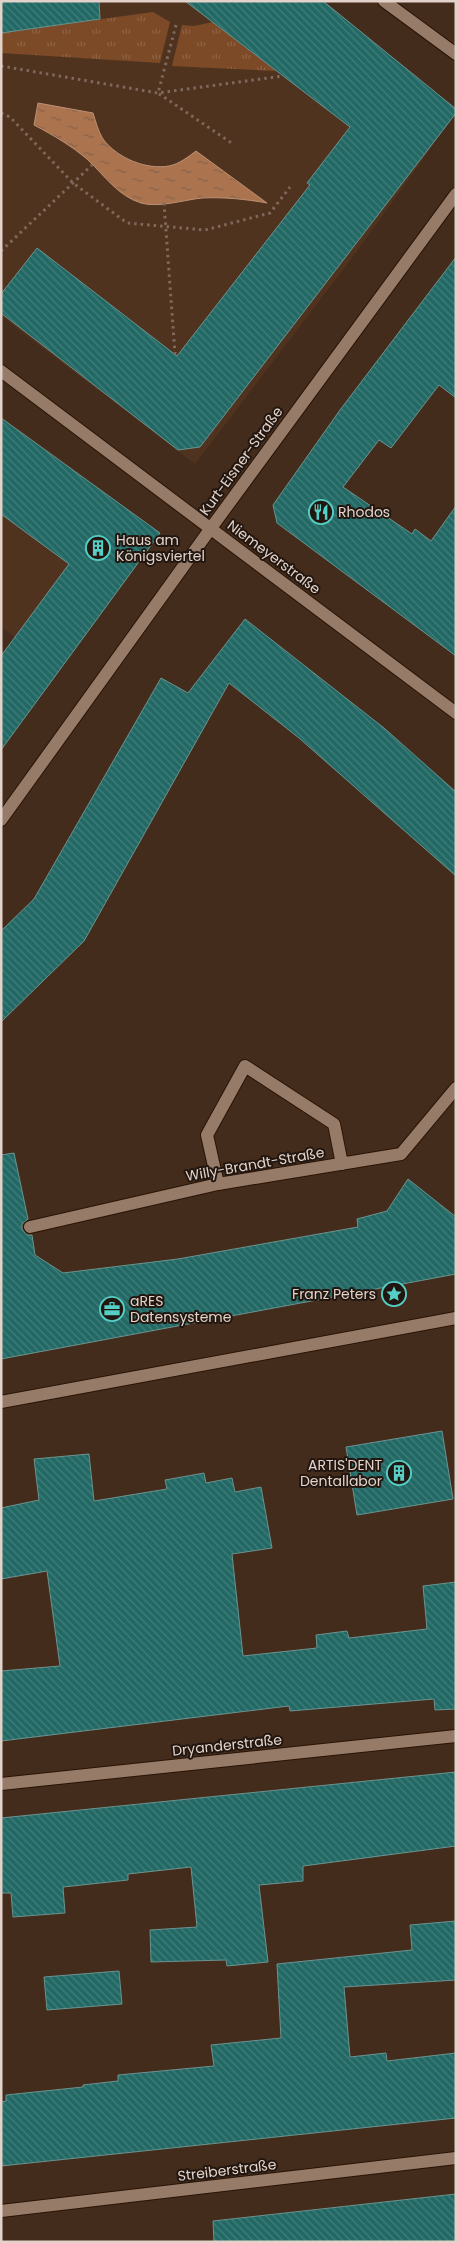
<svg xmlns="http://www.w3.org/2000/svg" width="457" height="2243" viewBox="0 0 457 2243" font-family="Poppins,sans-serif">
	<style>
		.built { fill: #50331f }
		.grass { fill: url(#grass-tufts) }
		.water { fill: url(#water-ripples); stroke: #bc9074 }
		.building { fill: url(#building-back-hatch); stroke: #6b938f }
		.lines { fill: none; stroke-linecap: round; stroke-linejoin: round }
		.service-casing { stroke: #291405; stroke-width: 14 }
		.minor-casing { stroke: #291405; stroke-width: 14 }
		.tertiary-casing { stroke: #291405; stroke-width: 14 }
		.path { stroke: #7e695c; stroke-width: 3; stroke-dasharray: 2.5 4; stroke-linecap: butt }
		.service { stroke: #977b69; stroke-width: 12 }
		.minor { stroke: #977b69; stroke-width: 12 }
		.tertiary { stroke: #977b69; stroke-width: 12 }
		.labels { text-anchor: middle; stroke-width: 4; stroke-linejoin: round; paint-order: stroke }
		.street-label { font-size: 14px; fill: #e2d2c9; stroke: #221710 }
		.poi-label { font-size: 14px; fill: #e2d2c9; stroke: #221710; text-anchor: start }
	</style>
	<defs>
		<pattern id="grass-tufts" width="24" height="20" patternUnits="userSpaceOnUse" patternTransform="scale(1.25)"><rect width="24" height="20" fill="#7c4a26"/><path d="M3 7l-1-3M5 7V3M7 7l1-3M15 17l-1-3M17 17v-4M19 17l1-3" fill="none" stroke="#8e6344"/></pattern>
		<pattern id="water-ripples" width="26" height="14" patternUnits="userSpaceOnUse" patternTransform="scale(1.25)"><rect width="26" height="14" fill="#ab744f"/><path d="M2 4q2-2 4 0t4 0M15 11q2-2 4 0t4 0" fill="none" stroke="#876148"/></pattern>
		<pattern id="building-back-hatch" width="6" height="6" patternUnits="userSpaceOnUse" patternTransform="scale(1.25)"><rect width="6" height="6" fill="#226965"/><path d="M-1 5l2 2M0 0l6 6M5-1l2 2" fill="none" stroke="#427e7a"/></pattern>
	</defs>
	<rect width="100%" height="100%" fill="#442c1c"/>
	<!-- built -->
	<path class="built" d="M 1,1 L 323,1 L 456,113 L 355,254 L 195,464 L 1,316 Z
		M 1,416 L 160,533 L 60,669 L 1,627 Z"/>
	<!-- grass -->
	<path class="grass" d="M 153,12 L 170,22 L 160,63 L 1,53 L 1,33 Z
		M 213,22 L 277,71 L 172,66 L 182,25 L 194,26 Z"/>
	<!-- water -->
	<path class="water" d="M 38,103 L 93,113 C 96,122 98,131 103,139 C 117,158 146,170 169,166 C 179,164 188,157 196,151 L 267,203 C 245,199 224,197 202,198 C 183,200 159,208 141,203 C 118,196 105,176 88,160 C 72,146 53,135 34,125 Z"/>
	<!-- building -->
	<path class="building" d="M 1,1 L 99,1 L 100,19 L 1,33 Z
		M 185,1 L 323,1 L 456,109 L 456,113 L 200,447 L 178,450 L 1,313 L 1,294 L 37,248 L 177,356 L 310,185 L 307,183 L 350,127 Z
		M 456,257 L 456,398 L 439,385 L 391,448 L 379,440 L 343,487 L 412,534 L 415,529 L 431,541 L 456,506 L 456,656 L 277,523 L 273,505 L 340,410 Z
		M 1,418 L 160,533 L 1,750 L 1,656 L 69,564 L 1,514 Z
		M 245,619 L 384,728 L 456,792 L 456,876 L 299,738 L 229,683 L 84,941 L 1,1022 L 1,931 L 34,899 L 161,678 L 188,693 Z
		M 14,1153 L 28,1219 L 22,1224 L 22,1229 L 27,1235 L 32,1235 L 35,1255 L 63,1273 L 178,1259 L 358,1227 L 357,1219 L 387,1211 L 408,1179 L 456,1217 L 456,1274 L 1,1359 L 1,1155 Z
		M 442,1431 L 453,1499 L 357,1515 L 346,1447 Z
		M 89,1454 L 94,1501 L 167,1489 L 165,1480 L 204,1473 L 206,1483 L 232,1478 L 235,1492 L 261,1487 L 272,1548 L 232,1554 L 243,1656 L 317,1648 L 316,1635 L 347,1631 L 349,1638 L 427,1629 L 423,1586 L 456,1582 L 456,1709 L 435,1710 L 434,1699 L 290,1711 L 289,1706 L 1,1741 L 1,1671 L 60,1666 L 47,1571 L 1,1579 L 1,1508 L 39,1500 L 34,1459 Z
		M 456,1772 L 456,1846 L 303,1866 L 303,1881 L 259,1885 L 268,1962 L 227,1966 L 226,1960 L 151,1962 L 150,1930 L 197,1927 L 191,1867 L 128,1874 L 128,1880 L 63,1887 L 65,1913 L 13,1917 L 11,1893 L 1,1893 L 1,1818 Z
		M 456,1921 L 456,1980 L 344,1987 L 350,2057 L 386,2053 L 387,2061 L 456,2053 L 456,2118 L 1,2166 L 1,2102 L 6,2101 L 6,2095 L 83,2087 L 83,2085 L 118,2081 L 118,2075 L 214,2066 L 211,2045 L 281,2038 L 277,1964 L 412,1950 L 410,1925 Z
		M 119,1971 L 122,2004 L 47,2010 L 44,1977 Z
		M 456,2194 L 456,2242 L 214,2242 L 213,2221 Z"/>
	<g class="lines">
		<defs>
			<path id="service" d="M 218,1184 L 207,1135 L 245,1066 L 334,1124 L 342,1164
				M 30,1227 L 218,1184 L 401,1154 L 456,1088"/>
			<path id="minor" d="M 384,1 L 456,54
				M 1,371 L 456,713
				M 1,820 L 211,528 L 456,194
				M 1,1784 L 456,1736
				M 1,2211 L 456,2158"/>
			<path id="tertiary" d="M 1,1402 L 456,1318"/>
		</defs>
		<!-- service casing -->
		<use href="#service" class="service-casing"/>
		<!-- minor casing -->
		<use href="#minor" class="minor-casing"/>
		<!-- tertiary casing -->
		<use href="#tertiary" class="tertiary-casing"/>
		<!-- path -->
		<path class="path" d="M 176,25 L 158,93 L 233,144
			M 1,66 L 158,93 L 283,76
			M 1,113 L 10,117 L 73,183 L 127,223 L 205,230 L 270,213 L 290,187
			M 164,203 L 175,354
			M 1,251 L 92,165"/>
		<!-- service -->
		<use href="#service" class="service"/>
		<!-- minor -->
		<use href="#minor" class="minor"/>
		<!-- tertiary -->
		<use href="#tertiary" class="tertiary"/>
	</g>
	<!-- icons -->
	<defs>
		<symbol id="restaurant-ring" viewBox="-11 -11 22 22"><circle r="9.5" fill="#221710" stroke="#55cec6" stroke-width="1.5"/><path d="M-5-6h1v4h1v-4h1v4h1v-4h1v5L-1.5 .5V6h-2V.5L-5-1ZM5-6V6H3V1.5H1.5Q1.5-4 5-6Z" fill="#55cec6"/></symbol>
		<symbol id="building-ring" viewBox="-11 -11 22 22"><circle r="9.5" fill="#221710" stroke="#55cec6" stroke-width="1.5"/><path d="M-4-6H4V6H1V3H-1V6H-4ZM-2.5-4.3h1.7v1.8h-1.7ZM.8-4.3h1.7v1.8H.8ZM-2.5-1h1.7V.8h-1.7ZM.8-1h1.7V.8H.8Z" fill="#55cec6"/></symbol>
		<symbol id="sight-ring" viewBox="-11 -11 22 22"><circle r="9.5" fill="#221710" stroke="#55cec6" stroke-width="1.5"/><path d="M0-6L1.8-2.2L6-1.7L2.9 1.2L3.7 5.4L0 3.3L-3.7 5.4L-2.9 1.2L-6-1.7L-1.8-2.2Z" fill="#55cec6"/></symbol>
		<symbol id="office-ring" viewBox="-11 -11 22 22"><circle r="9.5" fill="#221710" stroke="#55cec6" stroke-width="1.5"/><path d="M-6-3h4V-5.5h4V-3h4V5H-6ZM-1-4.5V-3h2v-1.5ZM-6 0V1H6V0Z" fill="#55cec6"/></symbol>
	</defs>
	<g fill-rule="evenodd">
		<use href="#restaurant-ring" x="307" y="498" width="28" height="28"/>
		<use href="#building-ring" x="84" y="534" width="28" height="28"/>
		<use href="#sight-ring" x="380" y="1280" width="28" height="28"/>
		<use href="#office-ring" x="98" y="1295" width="28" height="28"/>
		<use href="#building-ring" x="385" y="1459" width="28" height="28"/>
	</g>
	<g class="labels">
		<!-- street labels -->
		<g class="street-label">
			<text transform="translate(241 461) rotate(-54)" y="5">Kurt-Eisner-Straße</text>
			<text transform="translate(274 557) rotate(37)" y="5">Niemeyerstraße</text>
			<text transform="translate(255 1164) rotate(-10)" y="5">Willy-Brandt-Straße</text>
			<text transform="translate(227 1745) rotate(-6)" y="5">Dryanderstraße</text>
			<text transform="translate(227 2170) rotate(-7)" y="5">Streiberstraße</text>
		</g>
		<!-- poi labels -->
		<g class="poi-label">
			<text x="338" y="517">Rhodos</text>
			<text x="116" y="545">Haus am<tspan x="116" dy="16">Königsviertel</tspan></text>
			<text x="376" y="1299" text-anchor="end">Franz Peters</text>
			<text x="130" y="1306">aRES<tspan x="130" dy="16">Datensysteme</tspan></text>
			<text x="382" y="1470" text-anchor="end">ARTIS'DENT<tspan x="382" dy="16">Dentallabor</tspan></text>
		</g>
	</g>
	<!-- border -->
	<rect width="457" height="2243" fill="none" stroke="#e2d2c9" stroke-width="5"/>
</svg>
